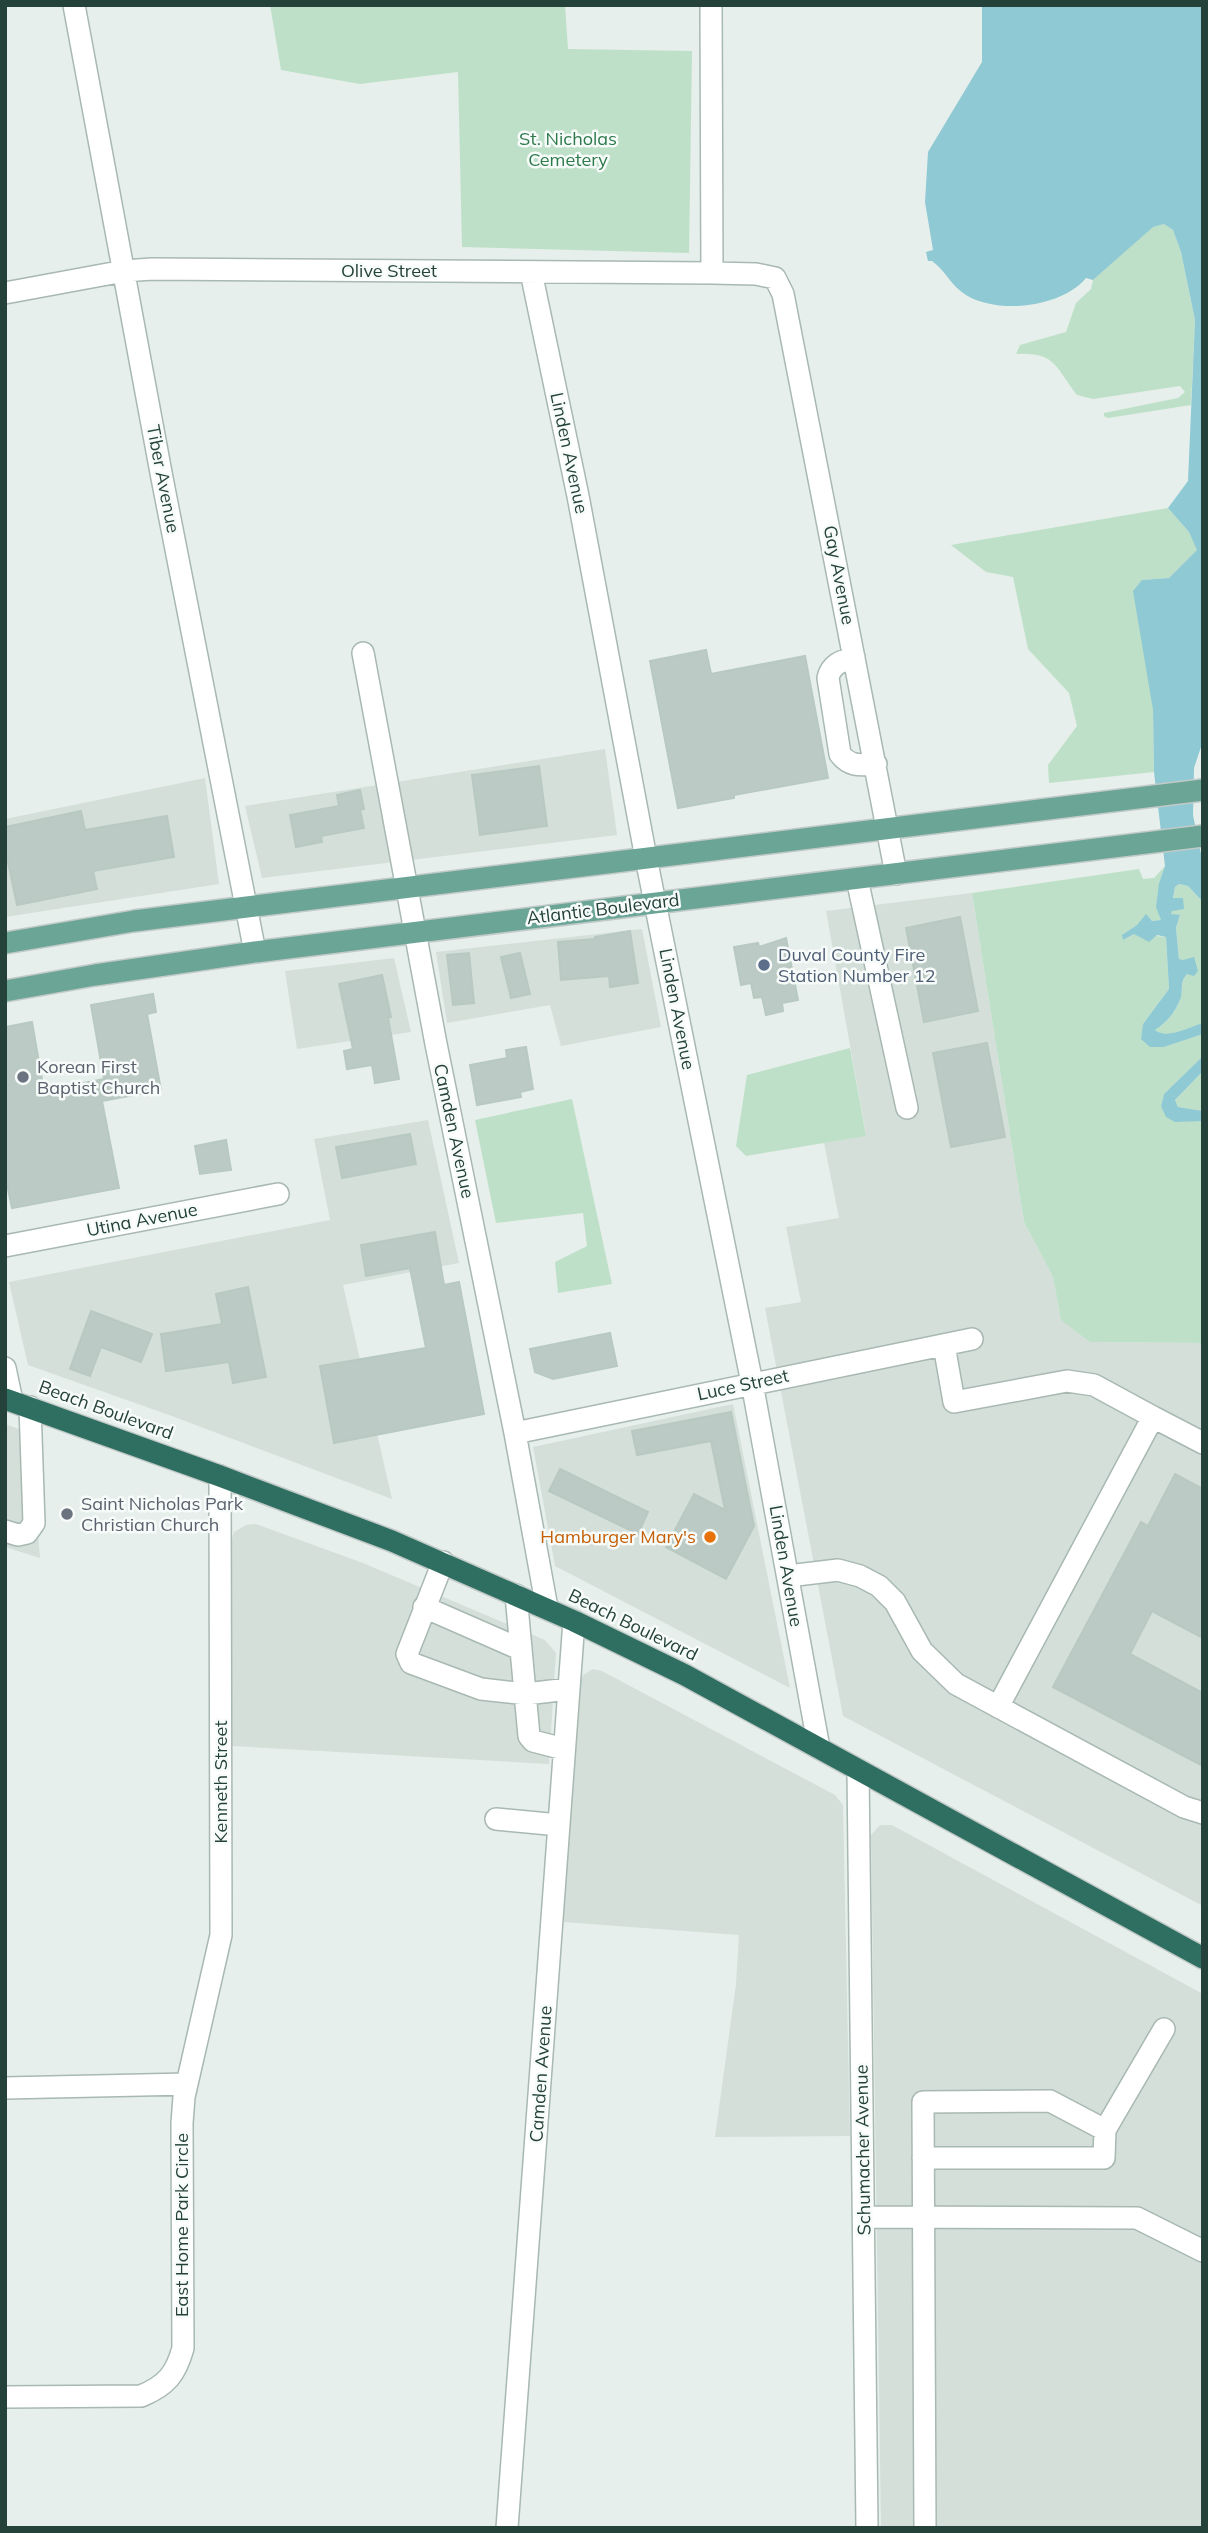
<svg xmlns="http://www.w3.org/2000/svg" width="1208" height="2533" viewBox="0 0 1208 2533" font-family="Mulish,sans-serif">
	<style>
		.built { fill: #d4dfda }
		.green { fill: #bfe0c8 }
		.water { fill: #8ec9d4 }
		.building { fill: #bbcac4; stroke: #b8c9c2; stroke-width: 2 }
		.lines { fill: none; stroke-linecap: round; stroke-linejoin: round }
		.minor-casing { stroke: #a8b8b2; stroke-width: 24 }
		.major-casing { stroke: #c2cac8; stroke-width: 24 }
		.highway-casing { stroke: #c2cac8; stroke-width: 24 }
		.minor { stroke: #fff; stroke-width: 21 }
		.major { stroke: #6aa596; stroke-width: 21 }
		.highway { stroke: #2f6f62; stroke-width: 21 }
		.service-dot { fill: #5c6f8a; stroke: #f7fbf9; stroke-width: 2.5 }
		.worship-dot { fill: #6b7280; stroke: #f7fbf9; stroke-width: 2.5 }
		.food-dot { fill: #e8710a; stroke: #f7fbf9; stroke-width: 2.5 }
		.labels { text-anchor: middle; stroke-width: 5; stroke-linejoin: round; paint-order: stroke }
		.park-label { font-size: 18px; fill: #2d7a4b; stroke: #f7fbf9 }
		.street-label { font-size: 18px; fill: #24423a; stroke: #f7fbf9 }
		.service-label { font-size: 18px; fill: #4e5e75; stroke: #f7fbf9; text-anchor: start }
		.worship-label { font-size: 18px; fill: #5b616d; stroke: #f7fbf9; text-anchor: start }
		.food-label { font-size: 18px; fill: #c56008; stroke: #f7fbf9; text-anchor: end }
	</style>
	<rect width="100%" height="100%" fill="#e6efeb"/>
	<!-- built -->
	<path class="built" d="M 605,749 L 617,835 L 262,878 L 245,806 Z
		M 205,778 L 219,884 L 5,917 L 5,819 Z
		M 972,893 L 1024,1222 L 1053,1277 L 1061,1319 L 1090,1342 L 1203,1343 L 1203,1906 L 843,1716 L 765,1308 L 801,1302 L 786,1227 L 839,1218 L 824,1143 L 866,1135 L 826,911 Z
		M 642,929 L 661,1027 L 561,1046 L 550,1005 L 447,1023 L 436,952 Z
		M 394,958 L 411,1032 L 297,1049 L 285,971 Z
		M 428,1120 L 459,1263 L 343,1285 L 392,1499 L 169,1415 L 28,1365 L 9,1282 L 330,1220 L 314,1139 Z
		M 733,1404 L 790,1688 L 555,1566 L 533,1447 Z
		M 5,1424 L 30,1433 L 40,1558 L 5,1547 Z
		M 256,1524 L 363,1563 L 545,1640 L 556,1653 L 549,1764 L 232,1746 L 231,1542 L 234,1532 L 246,1525 Z
		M 593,1669 L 602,1671 L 835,1795 L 843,1805 L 850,2136 L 715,2137 L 736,1984 L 739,1935 L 563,1922 L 580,1682 L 583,1675 Z
		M 880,1825 L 892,1825 L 1203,1994 L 1203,2528 L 881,2528 L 871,1835 Z"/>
	<!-- green -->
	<path class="green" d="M 270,5 L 565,5 L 568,49 L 692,51 L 689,253 L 462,247 L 458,72 L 360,84 L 281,70 Z
		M 1164,224 L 1173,230 L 1181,252 L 1195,320 L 1191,405 L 1108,418 L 1104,416 L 1104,413 L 1178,398 L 1185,392 L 1180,386 L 1093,399 L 1077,395 C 1055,367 1056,352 1016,354 L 1020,345 L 1066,332 L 1076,303 L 1091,289 L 1093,280 L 1152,227 Z
		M 1168,508 L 1189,532 L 1198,550 L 1169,578 L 1142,580 L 1153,710 L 1154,772 L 1049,783 L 1048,765 L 1077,726 L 1069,693 L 1028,649 L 1013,577 L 986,572 L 951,545 Z
		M 1165,866 L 1159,883 L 1161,920 L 1152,921 L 1146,915 L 1137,925 L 1123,935 L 1123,940 L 1134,934 L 1166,937 L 1169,989 L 1143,1024 L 1164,1047 L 1203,1034 L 1203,1056 L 1164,1094 L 1161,1106 L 1193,1120 L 1203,1121 L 1203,1343 L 1090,1342 L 1061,1320 L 1053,1277 L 1024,1222 L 972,893 L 1139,869 L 1143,879 L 1154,878 Z
		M 1179,884 L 1188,886 L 1203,902 L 1203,1023 C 1189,1028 1167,1041 1155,1030 C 1168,1021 1178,1011 1181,995 C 1183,986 1181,981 1187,974 L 1183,961 L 1179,959 L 1176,928 L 1180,916 L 1171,915 L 1175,887 Z
		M 850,1048 L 866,1136 L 746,1156 L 736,1146 L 747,1075 Z
		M 1203,1071 L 1203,1111 L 1178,1107 L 1175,1100 Z
		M 572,1099 L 612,1284 L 558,1293 L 555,1262 L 587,1246 L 583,1213 L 496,1223 L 475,1120 Z"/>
	<!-- water -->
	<path class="water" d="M 982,5 L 1203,5 L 1203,741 L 1194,768 L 1193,815 L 1203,864 L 1203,902 L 1188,886 L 1179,884 L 1175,887 L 1173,898 L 1183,898 L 1184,909 L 1172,911 L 1171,914 L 1180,915 L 1176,928 L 1179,959 L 1183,960 L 1194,957 L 1198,971 L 1194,976 L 1187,974 C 1180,982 1183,987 1181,997 C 1176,1012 1168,1021 1155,1030 C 1167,1040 1189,1027 1203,1023 L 1203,1034 L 1164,1047 L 1150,1047 L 1141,1039 L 1143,1024 L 1169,989 L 1166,937 L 1157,935 L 1149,942 L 1134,934 L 1123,940 L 1122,935 L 1137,925 L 1146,914 L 1152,921 L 1161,920 L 1156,907 L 1159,883 L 1165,866 L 1154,772 L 1153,710 L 1133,591 L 1142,580 L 1169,578 L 1197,550 L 1189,532 L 1168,508 L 1188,481 L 1195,320 L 1181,252 L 1173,230 L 1164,224 L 1153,227 L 1093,280 L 1086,278 C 1062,307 999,315 966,295 C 951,286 945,270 932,261 L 928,261 L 926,252 L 933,250 L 925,202 L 928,152 L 982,62 Z
		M 1203,1056 L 1203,1071 L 1175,1100 L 1178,1107 L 1203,1111 L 1203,1121 L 1175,1122 L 1166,1117 L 1161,1106 L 1164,1094 Z"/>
	<!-- building -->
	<path class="building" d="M 706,650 L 711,674 L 805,656 L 828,778 L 734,795 L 734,798 L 678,808 L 650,661 Z
		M 539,766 L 547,826 L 480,835 L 472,775 Z
		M 360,790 L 364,809 L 360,810 L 364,828 L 321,836 L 322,842 L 296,847 L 290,815 L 339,806 L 337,795 Z
		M 81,811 L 85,830 L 167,816 L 174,857 L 93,871 L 97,889 L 17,905 L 5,848 L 5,827 Z
		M 960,917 L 978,1011 L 924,1022 L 906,928 Z
		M 630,931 L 638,983 L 610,987 L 609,976 L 561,980 L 558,942 L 595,939 L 595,937 Z
		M 786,938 L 798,1000 L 782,1003 L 783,1011 L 766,1015 L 762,997 L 754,998 L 751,983 L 741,985 L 734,947 L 758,943 L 759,947 Z
		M 469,953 L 474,1003 L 453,1005 L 447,955 Z
		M 520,953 L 530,994 L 511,998 L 501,957 Z
		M 382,975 L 391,1017 L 388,1018 L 399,1079 L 375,1083 L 372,1065 L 347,1069 L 344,1051 L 353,1049 L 339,984 Z
		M 153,994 L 156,1012 L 147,1014 L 161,1090 L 102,1101 L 119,1188 L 12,1208 L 5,1175 L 5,1027 L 32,1022 L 44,1091 L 104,1079 L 91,1005 Z
		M 987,1043 L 1005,1137 L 951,1147 L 933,1053 Z
		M 526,1047 L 533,1089 L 520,1092 L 521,1097 L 477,1105 L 470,1065 L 507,1058 L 506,1050 Z
		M 410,1134 L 416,1164 L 342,1178 L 336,1147 Z
		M 226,1140 L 231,1170 L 200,1174 L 195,1146 Z
		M 435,1232 L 444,1285 L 459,1282 L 484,1414 L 334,1443 L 320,1366 L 426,1348 L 410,1268 L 366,1276 L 361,1245 Z
		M 248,1287 L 266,1377 L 233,1383 L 229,1362 L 166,1371 L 161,1334 L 222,1324 L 216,1294 Z
		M 91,1311 L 152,1334 L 141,1362 L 101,1347 L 90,1376 L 70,1369 Z
		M 610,1333 L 617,1366 L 553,1379 L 535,1372 L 530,1349 Z
		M 731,1412 L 754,1526 L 726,1579 L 666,1547 L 694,1494 L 725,1510 L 711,1441 L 637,1455 L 632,1431 Z
		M 560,1469 L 648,1512 L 638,1534 L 549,1491 Z
		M 1175,1474 L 1203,1489 L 1203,1638 L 1152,1611 L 1130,1654 L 1203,1693 L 1203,1766 L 1053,1687 L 1141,1522 L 1148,1526 Z"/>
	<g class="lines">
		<defs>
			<path id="minor" d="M 74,5 L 162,478 L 255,952
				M 711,5 L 712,273
				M 531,272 L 578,496 L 646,858 L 752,1383 L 819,1748
				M 5,293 L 124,271 L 152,269 L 712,273 L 756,274 L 775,278 L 783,294 L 896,874
				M 363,653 L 436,1044 L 515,1433 L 547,1608
				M 854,657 C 842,661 831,664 828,678 L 840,754 C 850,767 860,765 876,764
				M 857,879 L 907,1108
				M 5,1246 L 278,1194
				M 944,1345 L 954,1402 L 1067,1381 L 1094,1385 L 1153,1417 L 998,1707
				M 5,1368 L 12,1401
				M 1153,1417 L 1203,1443
				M 515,1433 L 972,1339
				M 5,1531 L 18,1535 L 27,1533 L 34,1523 L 30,1407
				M 443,1562 L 407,1654 L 411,1663 L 481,1689 L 526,1694 L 568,1689
				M 788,1576 L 838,1570 L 860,1576 L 879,1586 L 895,1602 L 922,1651 L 956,1684 L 1184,1807 L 1203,1813
				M 516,1595 L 529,1736 L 533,1741 L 564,1749
				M 424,1607 L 520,1649
				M 858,1771 L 867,2528
				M 496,1819 L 559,1825
				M 5,2088 L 187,2084
				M 923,2158 L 1104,2158 L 1105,2130
				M 864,2217 L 1137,2218 L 1203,2251
				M 5,2397 L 141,2396 C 166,2386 176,2374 183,2348 L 182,2123 L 184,2097 L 221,1935 L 220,1476
				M 507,2528 L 574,1621
				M 925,2528 L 923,2102 L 1050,2101 L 1105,2130 L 1164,2029"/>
			<path id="major" d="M 5,943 L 134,921 L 247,907 L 1203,790
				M 5,991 L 95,975 L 255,952 L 1203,836"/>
			<path id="highway" d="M 5,1399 L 220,1476 L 392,1541 L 574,1621 L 685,1675 L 1203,1958"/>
		</defs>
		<!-- minor casing -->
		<use href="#minor" class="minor-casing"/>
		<!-- major casing -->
		<use href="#major" class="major-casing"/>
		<!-- highway casing -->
		<use href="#highway" class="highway-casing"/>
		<!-- minor -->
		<use href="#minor" class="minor"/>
		<!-- major -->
		<use href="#major" class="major"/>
		<!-- highway -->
		<use href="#highway" class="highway"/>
	</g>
	<!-- markers -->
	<circle class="service-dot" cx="764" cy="965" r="7"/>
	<g class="worship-dot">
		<circle cx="23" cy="1077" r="7"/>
		<circle cx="67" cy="1514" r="7"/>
	</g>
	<circle class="food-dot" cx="710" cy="1537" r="7"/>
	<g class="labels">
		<!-- park labels -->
		<g class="park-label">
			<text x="568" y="145">St. Nicholas<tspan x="568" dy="21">Cemetery</tspan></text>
		</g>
		<!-- street labels -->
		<g class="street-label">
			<text x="389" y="277">Olive Street</text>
			<text transform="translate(569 453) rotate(78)" y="6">Linden Avenue</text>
			<text transform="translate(163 479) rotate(79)" y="6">Tiber Avenue</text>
			<text transform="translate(839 575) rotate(79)" y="6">Gay Avenue</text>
			<text transform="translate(603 909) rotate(-7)" y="6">Atlantic Boulevard</text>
			<text transform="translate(677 1009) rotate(79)" y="6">Linden Avenue</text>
			<text transform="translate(454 1131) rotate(78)" y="6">Camden Avenue</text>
			<text transform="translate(142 1220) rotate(-11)" y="6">Utina Avenue</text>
			<text transform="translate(743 1385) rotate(-12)" y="6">Luce Street</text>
			<text transform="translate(106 1410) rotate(20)" y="6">Beach Boulevard</text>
			<text transform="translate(786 1566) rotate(80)" y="6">Linden Avenue</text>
			<text transform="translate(633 1625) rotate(26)" y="6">Beach Boulevard</text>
			<text transform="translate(221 1782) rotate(-90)" y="6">Kenneth Street</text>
			<text transform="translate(541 2074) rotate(-86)" y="6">Camden Avenue</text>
			<text transform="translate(863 2150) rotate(-91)" y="6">Schumacher Avenue</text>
			<text transform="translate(182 2225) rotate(-90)" y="6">East Home Park Circle</text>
		</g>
		<!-- service labels -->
		<g class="service-label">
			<text x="778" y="961">Duval County Fire<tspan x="778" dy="21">Station Number 12</tspan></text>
		</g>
		<!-- worship labels -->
		<g class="worship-label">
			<text x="37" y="1073">Korean First<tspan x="37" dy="21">Baptist Church</tspan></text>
			<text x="81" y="1510">Saint Nicholas Park<tspan x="81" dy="21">Christian Church</tspan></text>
		</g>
		<!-- food labels -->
		<g class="food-label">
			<text x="696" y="1543">Hamburger Mary's</text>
		</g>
	</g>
	<!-- border -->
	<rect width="1208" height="2533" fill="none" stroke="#24423a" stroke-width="14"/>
</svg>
